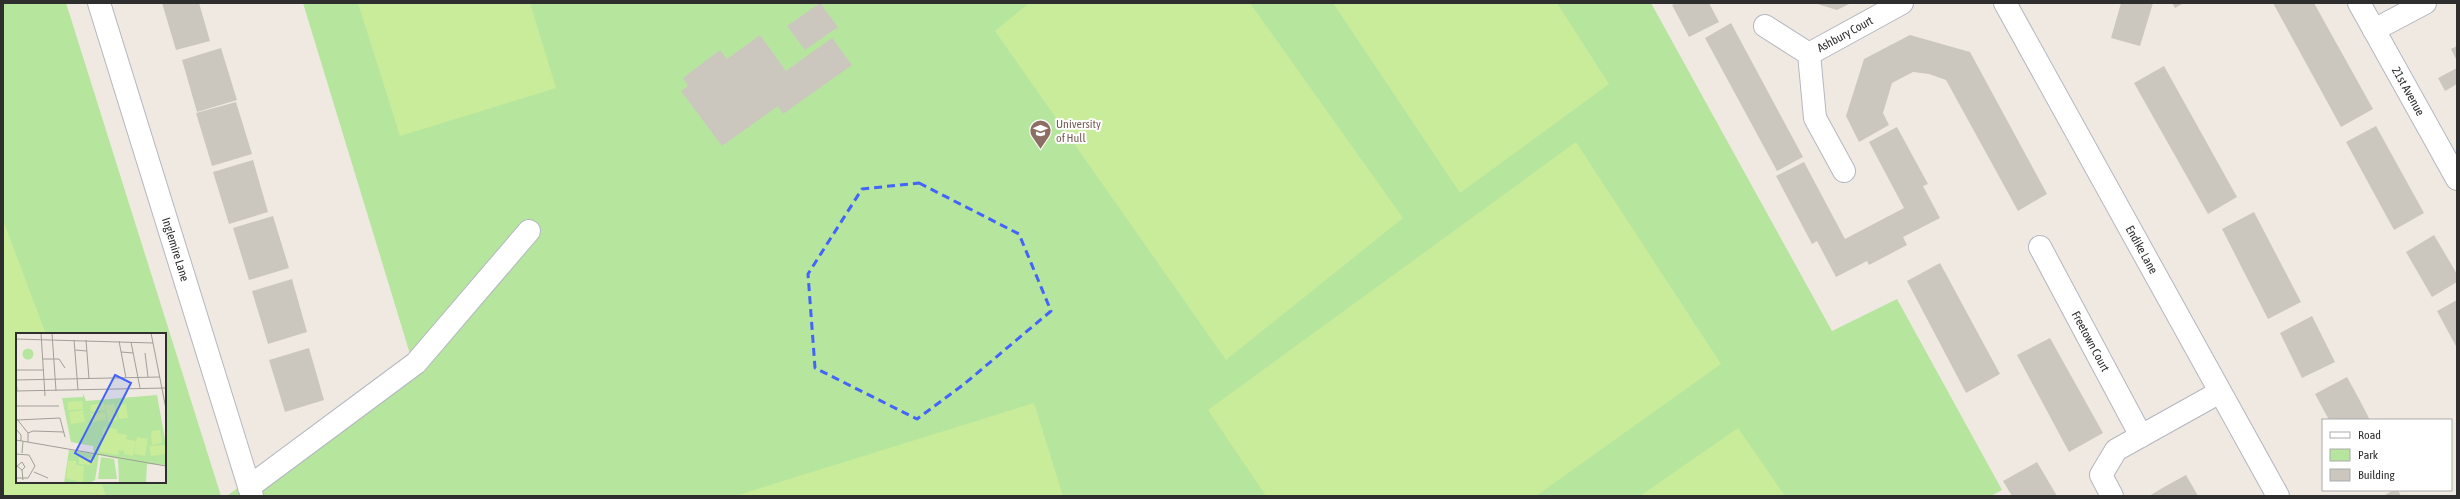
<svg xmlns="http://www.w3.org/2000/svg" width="2460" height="499" viewBox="0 0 2460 499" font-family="'Asap Condensed',sans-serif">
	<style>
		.green { fill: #b6e59e; fill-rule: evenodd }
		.pitch { fill: #c9ec9a }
		.building { fill: #cbc7bf }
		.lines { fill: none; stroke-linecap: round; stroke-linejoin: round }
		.minor-casing { stroke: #b4b7c1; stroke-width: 24 }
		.minor { stroke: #fff; stroke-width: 22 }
		.marked { fill: none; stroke: #4264fb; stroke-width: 3; stroke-dasharray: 8 5; stroke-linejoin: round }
		.labels { text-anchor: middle; stroke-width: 4; stroke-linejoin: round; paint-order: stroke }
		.street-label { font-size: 12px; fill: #2e2e2e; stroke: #fff }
		.education-label { font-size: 12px; fill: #785e54; stroke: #fff; text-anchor: start }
		.inset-road { fill: none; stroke: #a29e99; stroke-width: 1 }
		.view { fill: #4264fb; fill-opacity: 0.15; stroke: #4264fb; stroke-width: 2 }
		.inset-edge { fill: none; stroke: #2e2e2e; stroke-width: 2 }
	</style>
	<rect width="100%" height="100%" fill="#efe9e1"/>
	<!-- green -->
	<path class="green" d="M 3,3 L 66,3 L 221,496 L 3,496 ZM 17,334 L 165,334 L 165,482 L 17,482 Z
		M 303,3 L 1651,3 L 1832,331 L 1897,299 L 2002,490 L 1991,496 L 227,496 L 410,354 Z"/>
	<!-- pitch -->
	<path class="pitch" d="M 358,3 L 530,3 L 556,88 L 400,136 Z
		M 1029,3 L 1250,3 L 1403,218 L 1226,360 L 995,31 Z
		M 1333,3 L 1557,3 L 1609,84 L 1460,193 Z
		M 1576,142 L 1721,364 L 1536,496 L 1266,496 L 1208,410 Z
		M 3,220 L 46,334 L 17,334 L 17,482 L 101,482 L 106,496 L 3,496 Z
		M 1034,403 L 1063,496 L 735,496 Z
		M 1738,428 L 1785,496 L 1640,496 Z"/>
	<!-- building -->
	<path class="building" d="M 162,3 L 199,3 L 210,41 L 176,50 Z
		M 820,3 L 838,27 L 805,50 L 787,26 Z
		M 1677,3 L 1709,3 L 1719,22 L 1689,37 L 1672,5 Z
		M 1814,3 L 1851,3 L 1837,10 Z
		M 2121,3 L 2153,3 L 2140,46 L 2111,38 Z
		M 2172,3 L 2184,3 L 2175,8 Z
		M 2273,3 L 2314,3 L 2373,109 L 2341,127 Z
		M 1731,23 L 1803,157 L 1777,171 L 1705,38 Z
		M 760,35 L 786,71 L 832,38 L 852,65 L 783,114 L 778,106 L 722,146 L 681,91 L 688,86 L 683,78 L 720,50 L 727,59 Z
		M 1910,35 L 1970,52 L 2047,194 L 2018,211 L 1946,80 L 1929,74 L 1913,72 L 1892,83 L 1883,113 L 1889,125 L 1859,142 L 1846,116 L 1864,59 Z
		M 2457,46 L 2457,61 L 2451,49 Z
		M 221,48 L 237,100 L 197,112 L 182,60 Z
		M 2164,66 L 2237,197 L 2208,214 L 2134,83 Z
		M 2457,68 L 2457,84 L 2445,91 L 2438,78 Z
		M 236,102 L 252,154 L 212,166 L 196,113 Z
		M 2376,126 L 2424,213 L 2394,230 L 2346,142 Z
		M 1897,127 L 1928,184 L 1923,186 L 1940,218 L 1903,237 L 1907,245 L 1869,265 L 1867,261 L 1836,277 L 1817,241 L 1812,244 L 1776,176 L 1804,162 L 1845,239 L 1904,208 L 1869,142 Z
		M 253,160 L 268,212 L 229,224 L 213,172 Z
		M 2254,212 L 2301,302 L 2268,319 L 2222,229 Z
		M 273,216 L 289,268 L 249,280 L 233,228 Z
		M 2434,235 L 2457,274 L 2457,282 L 2432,297 L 2406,252 Z
		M 1940,263 L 2000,374 L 1966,393 L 1907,281 Z
		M 292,279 L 307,332 L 268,344 L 252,291 Z
		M 2457,300 L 2457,348 L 2437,311 Z
		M 2312,316 L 2335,362 L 2302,378 L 2280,333 Z
		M 2050,338 L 2103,433 L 2069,452 L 2017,355 Z
		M 309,348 L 324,400 L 285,412 L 269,360 Z
		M 2347,377 L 2359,399 L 2370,420 L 2329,420 L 2315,394 Z
		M 2037,462 L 2057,496 L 2012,496 L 2003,481 Z
		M 2186,475 L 2198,496 L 2149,496 L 2164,487 Z
		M 2394,490 L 2398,490 L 2401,496 L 2383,496 Z"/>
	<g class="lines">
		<defs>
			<g id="minor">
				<path id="s1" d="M 99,3 L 252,496"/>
				<path id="s2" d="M 2005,3 L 2278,496"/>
				<path id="s3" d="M 2359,3 L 2457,179"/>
				<path d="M 1765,26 L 1809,54 L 1815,118 L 1844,171"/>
				<path d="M 2374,30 L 2425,3"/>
				<path id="s4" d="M 1809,54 L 1902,3"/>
				<path id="s5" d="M 2040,247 L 2141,436"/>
				<path d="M 249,487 L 416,363 L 529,231"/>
				<path d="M 2112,496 L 2101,475 L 2116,450 L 2220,392"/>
			</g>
		</defs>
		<!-- minor casing -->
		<use href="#minor" class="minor-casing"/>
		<!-- minor -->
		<use href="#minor" class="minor"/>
	</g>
	<!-- marked area -->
	<path class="marked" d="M 919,183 L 1019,234 L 1051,311 L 963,385 L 917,419 L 815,368 L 808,274 L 862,189 Z"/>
	<!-- icons -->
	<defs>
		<symbol id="university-pin" viewBox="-11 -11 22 30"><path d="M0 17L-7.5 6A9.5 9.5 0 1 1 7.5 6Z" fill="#8d6e63" stroke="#fff"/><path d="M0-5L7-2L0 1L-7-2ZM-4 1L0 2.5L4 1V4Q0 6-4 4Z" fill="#fff"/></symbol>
	</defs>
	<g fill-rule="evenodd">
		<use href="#university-pin" x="1028" y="118" width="25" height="34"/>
	</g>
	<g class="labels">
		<!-- street labels -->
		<g class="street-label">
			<text dy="4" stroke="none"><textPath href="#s4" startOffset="41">Ashbury Court</textPath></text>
			<text dy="4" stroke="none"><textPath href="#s3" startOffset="101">21st Avenue</textPath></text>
			<text dy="4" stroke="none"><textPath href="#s1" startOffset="258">Inglemire Lane</textPath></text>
			<text dy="4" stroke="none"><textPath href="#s2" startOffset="282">Endike Lane</textPath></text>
			<text dy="4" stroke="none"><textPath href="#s5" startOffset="107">Freetown Court</textPath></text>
		</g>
		<!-- education labels -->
		<g class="education-label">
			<text x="1056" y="128">University<tspan x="1056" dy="14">of Hull</tspan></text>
		</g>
	</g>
	<!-- overview -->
	<g transform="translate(16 333)">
		<rect width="150" height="150" fill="#efe9e1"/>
		<path d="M6.5 21a5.5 5.5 0 1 1 11 0a5.5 5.5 0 1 1-11 0ZM 67,60 L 70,68 L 141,62 L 150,112 L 150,132 L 131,131 L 130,150 L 103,150 L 102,126 L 83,122 L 79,147 L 73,150 L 48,150 L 53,117 L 78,121 L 77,113 L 55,109 L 46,65 L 67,64 ZM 85,124 L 98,126 L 101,146 L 82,146 Z" fill="#b6e59e"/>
		<path d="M 66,68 L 67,76 L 52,77 L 52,69 ZM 88,70 L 89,77 L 75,79 L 74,72 ZM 98,71 L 101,87 L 92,89 L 89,72 ZM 110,71 L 112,85 L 103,86 L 101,72 ZM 67,77 L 69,89 L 55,91 L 53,79 ZM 89,79 L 90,87 L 76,89 L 74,81 ZM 88,94 L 101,96 L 101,100 L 111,102 L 110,106 L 120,108 L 117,123 L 108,121 L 108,118 L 103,117 L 102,122 L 83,119 ZM 144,97 L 146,110 L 136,112 L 135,98 ZM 121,104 L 132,106 L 129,123 L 118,121 ZM 149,112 L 150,121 L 135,123 L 133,113 ZM 63,124 L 78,125 L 77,132 L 63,131 ZM 52,128 L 60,128 L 60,132 L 68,133 L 67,150 L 50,145 Z" fill="#c9ec9a"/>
		<path class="inset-road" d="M 25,0 L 29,63M 36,0 L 40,58M 135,0 L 150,76M 0,6 L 137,10M 58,7 L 62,57M 70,7 L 73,46M 103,8 L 110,45M 115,9 L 124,55M 59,17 L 71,18M 105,19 L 117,20M 129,20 L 132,44M 27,26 L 43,26 L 49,35M 0,37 L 28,37M 0,46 L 1,58M 0,47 L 144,44M 0,58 L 150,55M 0,73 L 43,73M 0,85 L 12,100 L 12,109M 1,87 L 44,85 L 49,104M 0,96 L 5,102 L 5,108M 12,100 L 17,98 L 48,99M 0,107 L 150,133M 6,120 L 7,108M 0,121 L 13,122 L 19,133 L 12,145 L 0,145M 6,137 L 9,134 L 6,129 L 1,133 L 6,137 L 7,147M 18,139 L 32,145"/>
		<path class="view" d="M 99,42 L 115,50 L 75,129 L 59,120 Z"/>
		<rect width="150" height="150" class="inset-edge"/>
	</g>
	<!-- border -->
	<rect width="2460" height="499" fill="none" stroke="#2e2e2e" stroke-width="8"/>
	<!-- legend -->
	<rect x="2322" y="419" width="130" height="72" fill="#ffffff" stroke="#ababab"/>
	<rect x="2330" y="432" width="20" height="6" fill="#ffffff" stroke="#ababab"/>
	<text x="2358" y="439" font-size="12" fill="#2e2e2e">Road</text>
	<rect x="2330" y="449" width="20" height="12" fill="#b6e59e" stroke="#ababab"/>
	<text x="2358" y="459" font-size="12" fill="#2e2e2e">Park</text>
	<rect x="2330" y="469" width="20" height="12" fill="#cbc7bf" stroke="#ababab"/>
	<text x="2358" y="479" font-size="12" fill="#2e2e2e">Building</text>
</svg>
